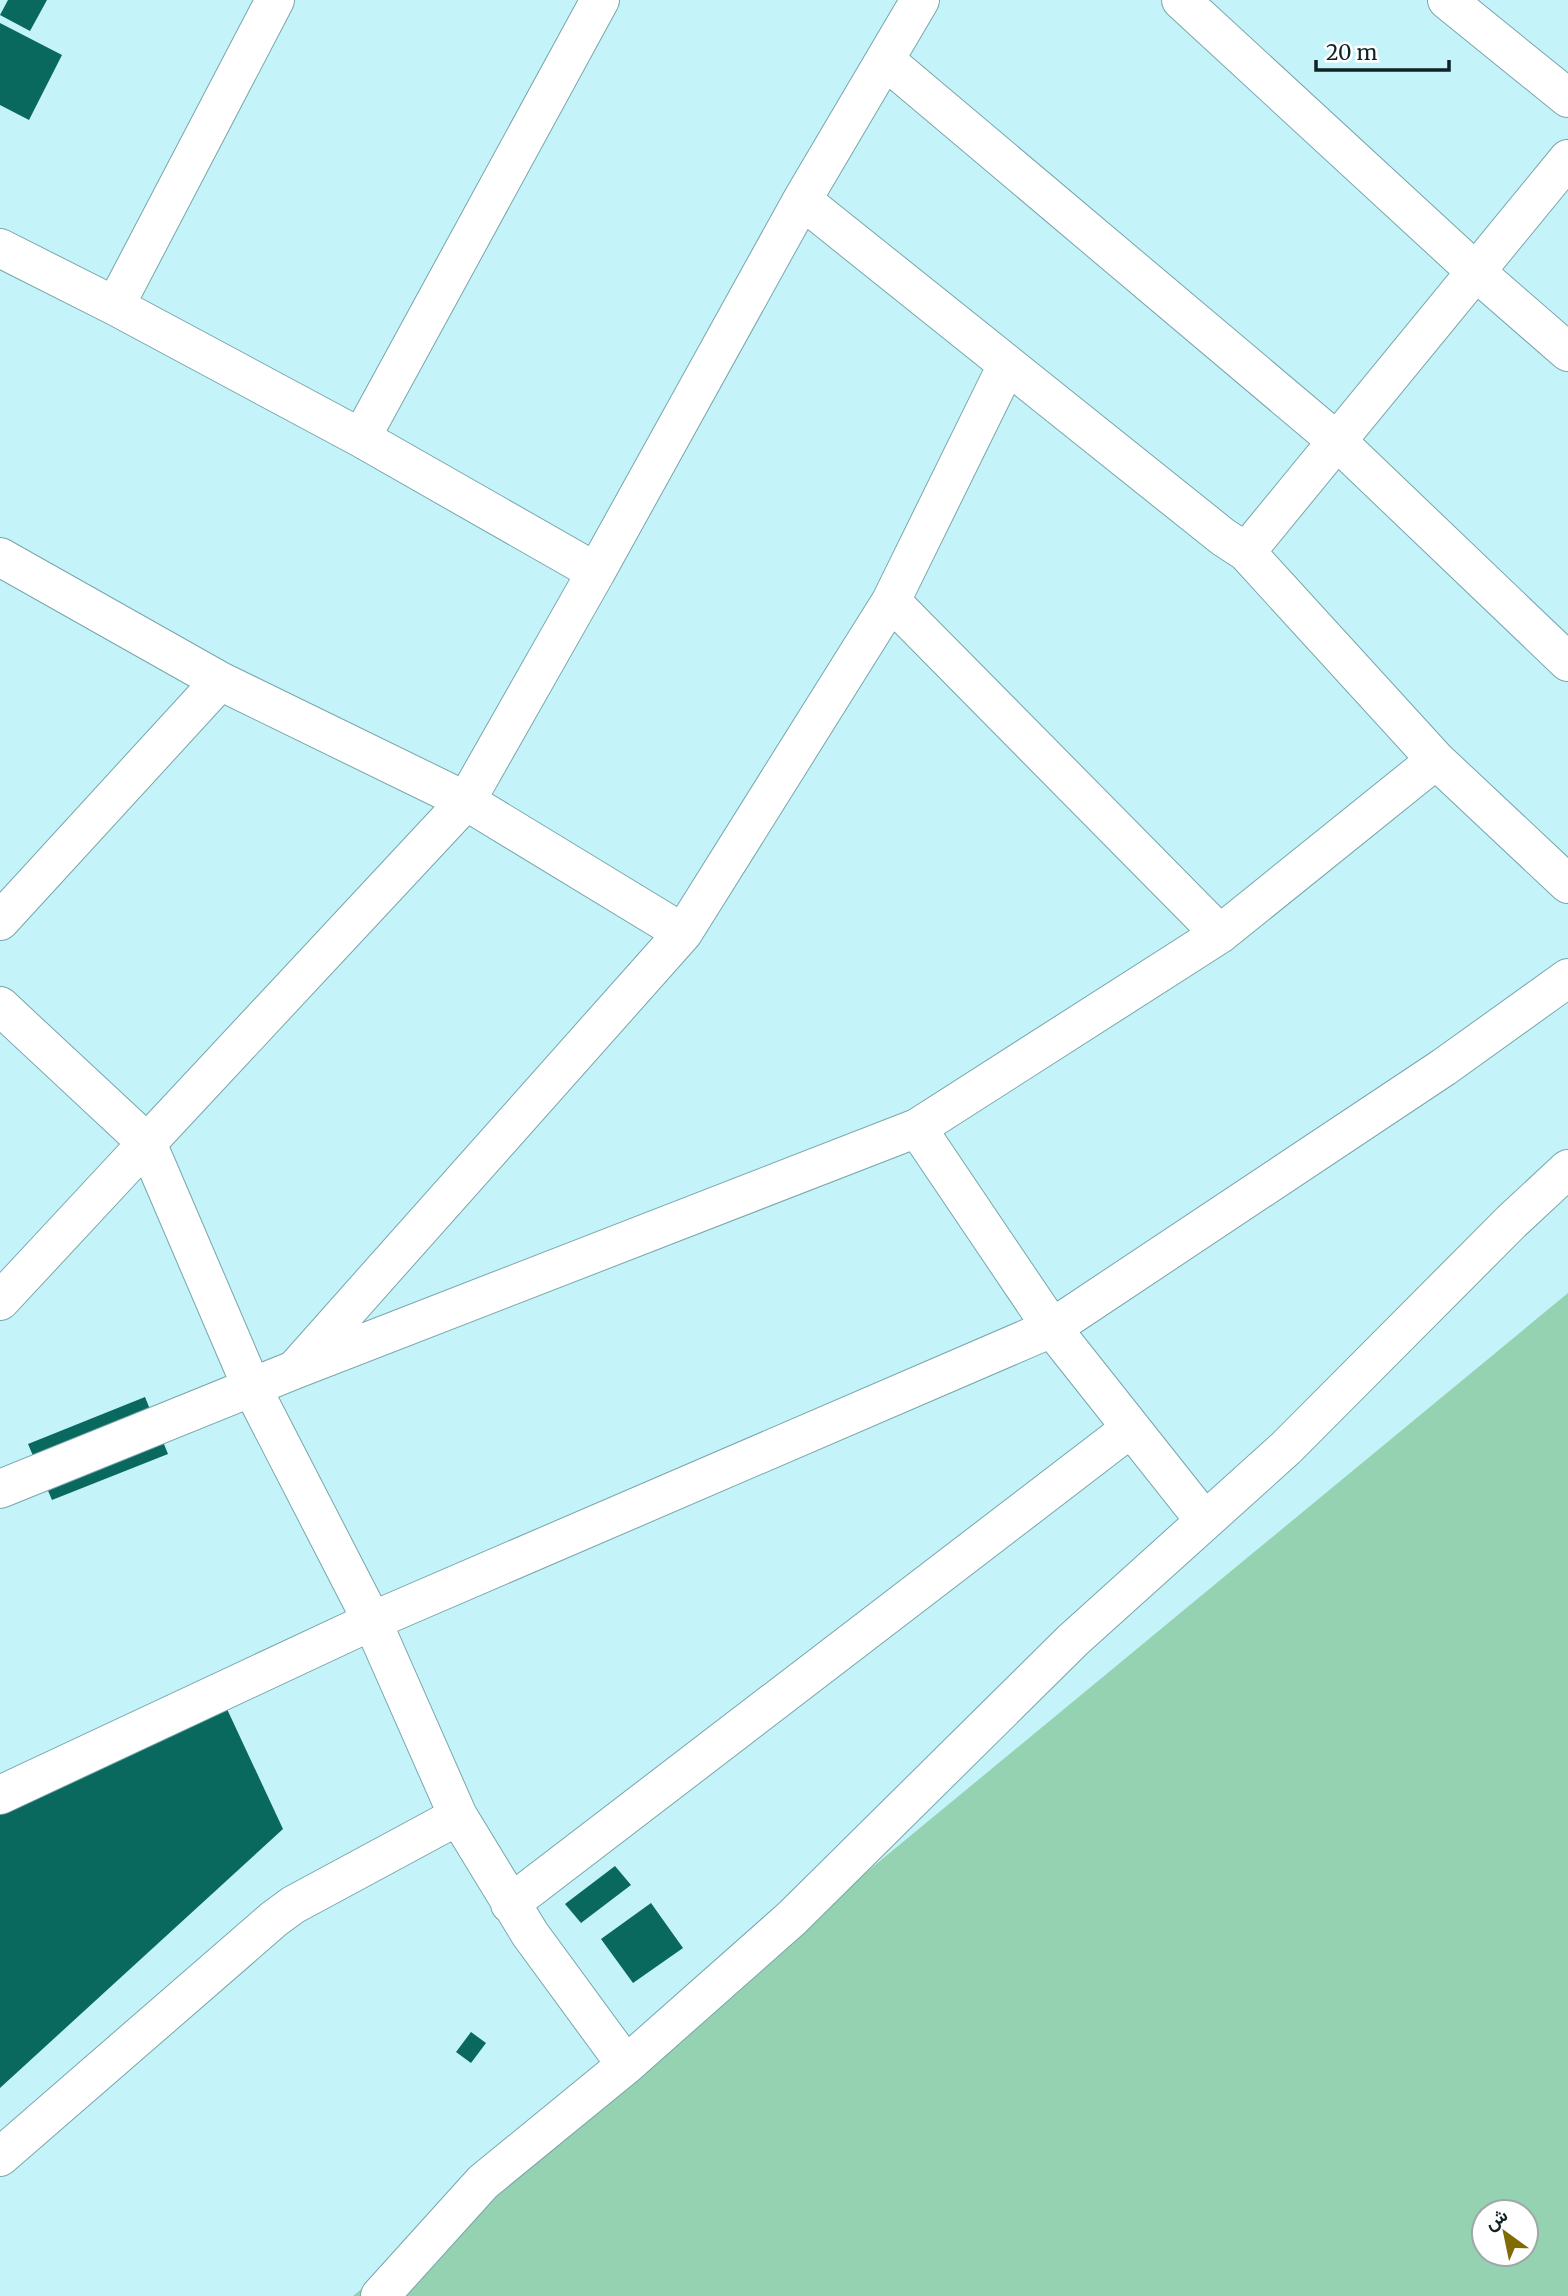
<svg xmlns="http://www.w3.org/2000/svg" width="1568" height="2296" viewBox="0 0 1568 2296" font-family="Merriweather,Vazirmatn,serif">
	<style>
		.green { fill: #94d2b1; fill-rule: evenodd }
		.building { fill: #09695f }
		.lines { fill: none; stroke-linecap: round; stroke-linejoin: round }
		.minor-casing { stroke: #78a6ab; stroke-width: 40 }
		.minor { stroke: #fff; stroke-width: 38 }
	</style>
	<rect width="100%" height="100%" fill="#c4f3f9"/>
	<!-- green -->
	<path class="green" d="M 1568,1293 L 1568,2296 L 353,2296 ZM 1484,2212 L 1526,2212 L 1526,2254 L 1484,2254 Z"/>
	<!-- building -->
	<path class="building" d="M 8,0 L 47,0 L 30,31 L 0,15 Z
		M 0,23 L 62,55 L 29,120 L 0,105 Z
		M 145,1397 L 168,1454 L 52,1500 L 28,1444 Z
		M 227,1709 L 283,1829 L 0,2088 L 0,1811 Z
		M 615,1866 L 631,1885 L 581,1923 L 565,1904 Z
		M 651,1903 L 683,1948 L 633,1983 L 601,1939 Z
		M 471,2032 L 486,2043 L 471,2063 L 456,2052 Z"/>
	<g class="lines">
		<defs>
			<path id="minor" d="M 1181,0 L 1475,271 L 1568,352
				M 1447,0 L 1568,98
				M 885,60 L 1339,443 L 1568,662
				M 802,200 L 1223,537 L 1246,552 L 1436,760
				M 0,248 L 115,306 L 275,0
				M 1007,365 L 891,601 L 1220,934
				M 361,438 L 600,0
				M 1246,552 L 1568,159
				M 0,557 L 220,681 L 466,801 L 683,933
				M 596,572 L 802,200 L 920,0
				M 0,921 L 220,681
				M 0,1006 L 147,1143 L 466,801 L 596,572 L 361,438 L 115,306
				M 917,1128 L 1052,1328 L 1205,1521
				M 0,1301 L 147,1143 L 252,1388 L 372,1621 L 0,1795
				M 298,1366 L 683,933 L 891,601
				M 0,1489 L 294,1370 L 917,1128 L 1220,934 L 1436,760 L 1568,884
				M 510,1904 L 1131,1428
				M 626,2065 L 530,1934 L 458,1816 L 372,1621 L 1052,1328 L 1444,1067 L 1568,978
				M 0,2157 L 274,1919 L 293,1905 L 458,1816
				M 380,2296 L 483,2182 L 626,2065 L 792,1918 L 1073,1640 L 1286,1448 L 1511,1222 L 1568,1169"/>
		</defs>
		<!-- minor casing -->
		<use href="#minor" class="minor-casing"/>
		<!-- minor -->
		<use href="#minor" class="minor"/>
	</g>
	<!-- north arrow -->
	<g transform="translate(1505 2233) rotate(327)"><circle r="33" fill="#ffffff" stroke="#9fa7a7" stroke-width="2"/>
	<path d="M0-5L12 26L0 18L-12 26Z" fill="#806b05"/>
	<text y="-10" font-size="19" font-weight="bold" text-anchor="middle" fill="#102224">ش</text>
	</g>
	<!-- scale -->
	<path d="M1316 60v10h133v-10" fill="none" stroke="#102224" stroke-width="3.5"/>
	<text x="1326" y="60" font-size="21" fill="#102224" stroke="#ffffff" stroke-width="5" paint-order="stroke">20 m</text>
</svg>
